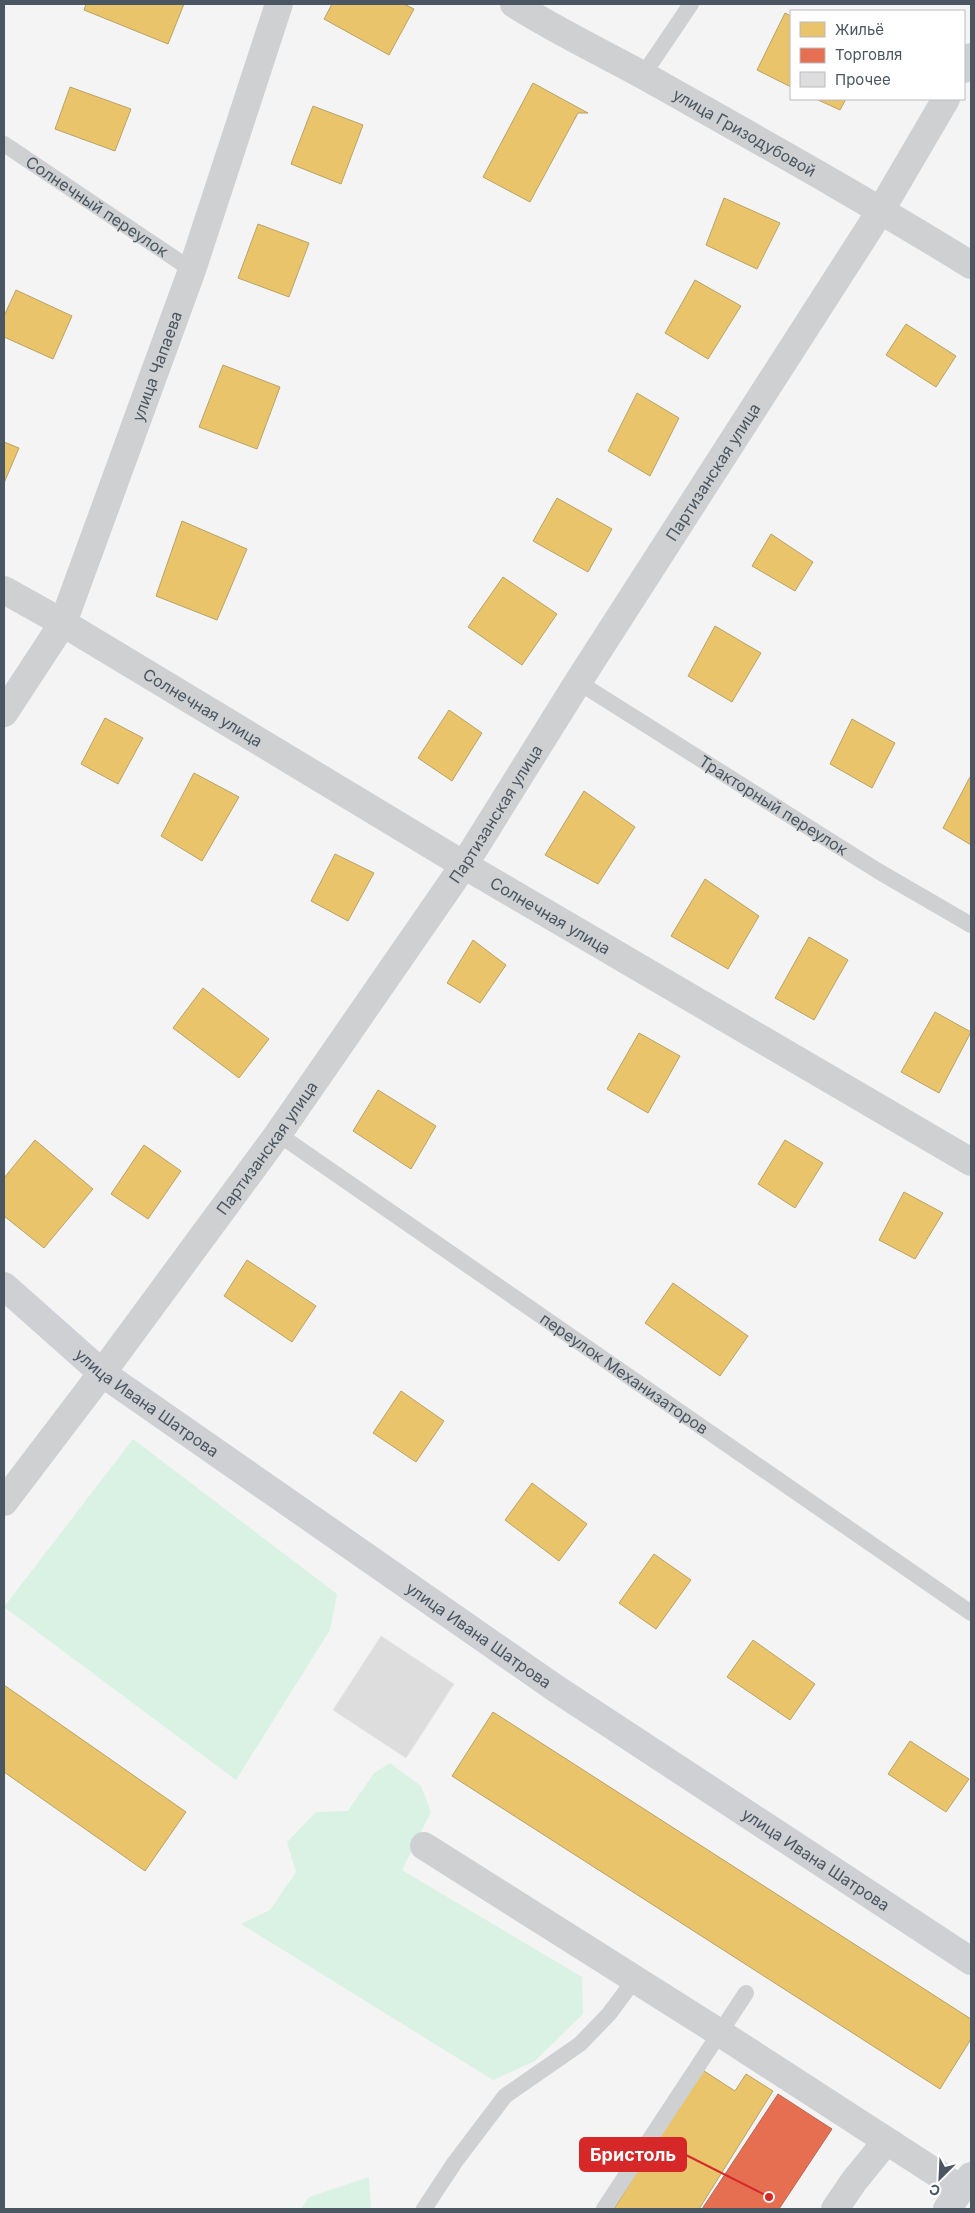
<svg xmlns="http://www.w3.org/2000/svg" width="975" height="2213" viewBox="0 0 975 2213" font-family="Inter,sans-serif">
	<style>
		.green { fill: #d9f2e3 }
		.homes { fill: #e9c46a; stroke: #b9a367 }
		.shops { fill: #e76f51; stroke: #b86856 }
		.building { fill: #ddddde; stroke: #e5e6e7 }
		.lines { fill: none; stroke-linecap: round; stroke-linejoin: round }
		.service { stroke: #ced0d2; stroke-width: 16 }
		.minor { stroke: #ced0d2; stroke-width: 28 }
		.secondary { stroke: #ced0d4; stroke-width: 28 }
		.labels { text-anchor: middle; stroke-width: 5; stroke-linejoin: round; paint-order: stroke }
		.street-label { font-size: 16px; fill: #4a5661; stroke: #fff }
		.leader { fill: none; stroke: #d62828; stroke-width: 2 }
		.callout-dot { fill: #d62828; stroke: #fff; stroke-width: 2 }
		.callout { fill: #d62828; stroke: #d62828; stroke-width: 2 }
		.callout-label { font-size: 18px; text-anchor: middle; font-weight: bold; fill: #fff }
	</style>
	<rect width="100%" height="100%" fill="#f4f4f4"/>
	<!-- green -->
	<path class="green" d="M 133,1439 L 337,1594 L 330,1630 L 236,1780 L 4,1607 Z
		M 390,1763 L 421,1786 L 431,1812 L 402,1870 L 582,1977 L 583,2014 L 535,2061 L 493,2080 L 241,1924 L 270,1910 L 296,1872 L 287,1842 L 316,1812 L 348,1811 L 374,1773 Z
		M 369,2177 L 371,2209 L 301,2209 L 309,2197 Z"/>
	<!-- homes -->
	<path class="homes" d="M 86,4 L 184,4 L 168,44 L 84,10 Z
		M 332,4 L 404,4 L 414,9 L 389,55 L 324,19 Z
		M 785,13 L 791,16 L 791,87 L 757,70 Z
		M 533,83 L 588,113 L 578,113 L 530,202 L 483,177 Z
		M 70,87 L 131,109 L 115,151 L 55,129 Z
		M 816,99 L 846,99 L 840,110 Z
		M 313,106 L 363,125 L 341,184 L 291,164 Z
		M 724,198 L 780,223 L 757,269 L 706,245 Z
		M 258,224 L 309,243 L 289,297 L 238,278 Z
		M 695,280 L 741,306 L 708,359 L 665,333 Z
		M 16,290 L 72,316 L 53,359 L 4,337 L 4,316 Z
		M 906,324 L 956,356 L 936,387 L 886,355 Z
		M 223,365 L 280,387 L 257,449 L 199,427 Z
		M 637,393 L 679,418 L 650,476 L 608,451 Z
		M 4,442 L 19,448 L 4,483 Z
		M 557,498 L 612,529 L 588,572 L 533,541 Z
		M 182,521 L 247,549 L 217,620 L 156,596 Z
		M 771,534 L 813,562 L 795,591 L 752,566 Z
		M 503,577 L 557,614 L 522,665 L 468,627 Z
		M 715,626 L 761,653 L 732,702 L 688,676 Z
		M 449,710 L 482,733 L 452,781 L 418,758 Z
		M 105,718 L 143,738 L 118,784 L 81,764 Z
		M 852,719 L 895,743 L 872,788 L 830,764 Z
		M 194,773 L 239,797 L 202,861 L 161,836 Z
		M 970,777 L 971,778 L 971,845 L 943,828 Z
		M 584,791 L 635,827 L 598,884 L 545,855 Z
		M 335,854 L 374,873 L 348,921 L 311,901 Z
		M 705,879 L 759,916 L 728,969 L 671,936 Z
		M 809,937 L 848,960 L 814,1020 L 775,998 Z
		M 473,940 L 506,965 L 480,1003 L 447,983 Z
		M 203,988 L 269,1039 L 239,1078 L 173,1028 Z
		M 935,1012 L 971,1032 L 939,1093 L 901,1072 Z
		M 639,1033 L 680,1056 L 648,1113 L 607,1089 Z
		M 378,1090 L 436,1126 L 411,1169 L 353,1131 Z
		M 35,1140 L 93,1189 L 44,1248 L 4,1216 L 4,1178 Z
		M 785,1140 L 823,1163 L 795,1208 L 758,1184 Z
		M 144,1145 L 181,1171 L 148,1219 L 111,1194 Z
		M 904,1192 L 943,1213 L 915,1259 L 879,1240 Z
		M 247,1260 L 316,1306 L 292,1342 L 224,1296 Z
		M 673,1283 L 748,1336 L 720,1376 L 645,1323 Z
		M 401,1391 L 444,1421 L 416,1462 L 373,1433 Z
		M 532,1483 L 587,1524 L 559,1561 L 505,1520 Z
		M 654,1554 L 691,1580 L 656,1629 L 619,1603 Z
		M 753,1640 L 815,1684 L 790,1720 L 727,1677 Z
		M 4,1685 L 186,1812 L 145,1871 L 4,1772 Z
		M 493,1712 L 971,2019 L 971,2039 L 940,2089 L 452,1776 Z
		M 910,1741 L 969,1779 L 946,1812 L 888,1774 Z
		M 701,2069 L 735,2091 L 746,2074 L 773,2091 L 699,2209 L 614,2209 Z"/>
	<!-- shops -->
	<path class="shops" d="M 778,2094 L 832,2129 L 779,2209 L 702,2209 Z"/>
	<!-- building -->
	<path class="building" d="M 381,1636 L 454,1684 L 406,1758 L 333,1710 Z"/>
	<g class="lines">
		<!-- service -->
		<g class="service">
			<path d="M 643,75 L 691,4"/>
			<path id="s1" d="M 4,144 L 192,270"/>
			<path id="s2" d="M 578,682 L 878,871 L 971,925"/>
			<path id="s3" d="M 278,1134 L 971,1613"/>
			<path d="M 424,2209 L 455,2162 L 505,2096 L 580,2044 L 609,2014 L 635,1979"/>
			<path d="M 604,2209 L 746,1993"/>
		</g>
		<!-- minor -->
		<g class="minor">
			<path id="s4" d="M 514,4 C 558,32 605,54 650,79 C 758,140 866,200 971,265"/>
			<path d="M 964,69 L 971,57"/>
			<path id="s5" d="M 4,590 L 63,623 L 464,865 L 971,1162"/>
			<path id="s6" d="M 4,713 L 63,623 L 192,270 L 279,4"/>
			<path id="s7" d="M 4,1502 L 102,1373 L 278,1134 L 464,865 L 578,682 L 881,210 L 946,99"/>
			<path d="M 424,1846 L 720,2033 L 961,2189"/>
			<path d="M 835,2209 L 854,2181 L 885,2143 L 892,2144"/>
		</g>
		<!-- secondary -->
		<g class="secondary">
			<path id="s8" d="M 4,1286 L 102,1373 L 555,1688 L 971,1961"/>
			<path d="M 947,2209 L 971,2176"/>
		</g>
	</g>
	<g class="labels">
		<!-- street labels -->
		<g class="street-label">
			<text dy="6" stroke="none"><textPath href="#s4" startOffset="264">улица Гризодубовой</textPath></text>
			<text dy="6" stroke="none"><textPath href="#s1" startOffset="112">Солнечный переулок</textPath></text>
			<text dy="6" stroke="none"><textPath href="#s6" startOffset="381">улица Чапаева</textPath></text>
			<text dy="6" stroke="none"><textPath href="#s7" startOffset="1251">Партизанская улица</textPath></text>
			<text dy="6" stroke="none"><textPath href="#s5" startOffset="231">Солнечная улица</textPath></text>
			<text dy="6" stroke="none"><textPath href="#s2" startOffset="231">Тракторный переулок</textPath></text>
			<text dy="6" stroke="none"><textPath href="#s7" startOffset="846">Партизанская улица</textPath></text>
			<text dy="6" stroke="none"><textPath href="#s5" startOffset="636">Солнечная улица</textPath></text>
			<text dy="6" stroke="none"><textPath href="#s7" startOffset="441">Партизанская улица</textPath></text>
			<text dy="6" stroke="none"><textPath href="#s3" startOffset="421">переулок Механизаторов</textPath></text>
			<text dy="6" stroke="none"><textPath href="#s8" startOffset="185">улица Ивана Шатрова</textPath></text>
			<text dy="6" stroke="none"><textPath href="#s8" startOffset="590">улица Ивана Шатрова</textPath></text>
			<text dy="6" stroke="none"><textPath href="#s8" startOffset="995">улица Ивана Шатрова</textPath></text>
		</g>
	</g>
	<!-- callouts -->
	<path class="leader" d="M769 2197L686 2155"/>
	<circle class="callout-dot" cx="769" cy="2197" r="5"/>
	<rect class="callout" x="580" y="2138" width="106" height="33" rx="5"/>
	<g class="callout-label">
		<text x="633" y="2161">Бристоль</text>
	</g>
	<!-- border -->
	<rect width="975" height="2213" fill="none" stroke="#4a5661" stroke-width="10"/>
	<!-- legend -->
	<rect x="790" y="10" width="175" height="90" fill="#ffffff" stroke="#b7bbc0"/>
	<rect x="800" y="22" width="25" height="15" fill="#e9c46a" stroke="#b7bbc0"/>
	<text x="835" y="35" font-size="15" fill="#4a5661">Жильё</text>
	<rect x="800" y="48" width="25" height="15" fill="#e76f51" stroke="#b7bbc0"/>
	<text x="835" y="60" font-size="15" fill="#4a5661">Торговля</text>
	<rect x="800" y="72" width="25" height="15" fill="#ddddde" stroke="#b7bbc0"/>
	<text x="835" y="85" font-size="15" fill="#4a5661">Прочее</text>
	<!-- north arrow -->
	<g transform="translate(940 2178) rotate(204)" stroke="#ffffff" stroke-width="4" paint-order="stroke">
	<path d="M0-4L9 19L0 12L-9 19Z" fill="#4a5661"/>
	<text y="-8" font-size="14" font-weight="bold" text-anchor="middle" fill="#4a5661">С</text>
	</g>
</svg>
